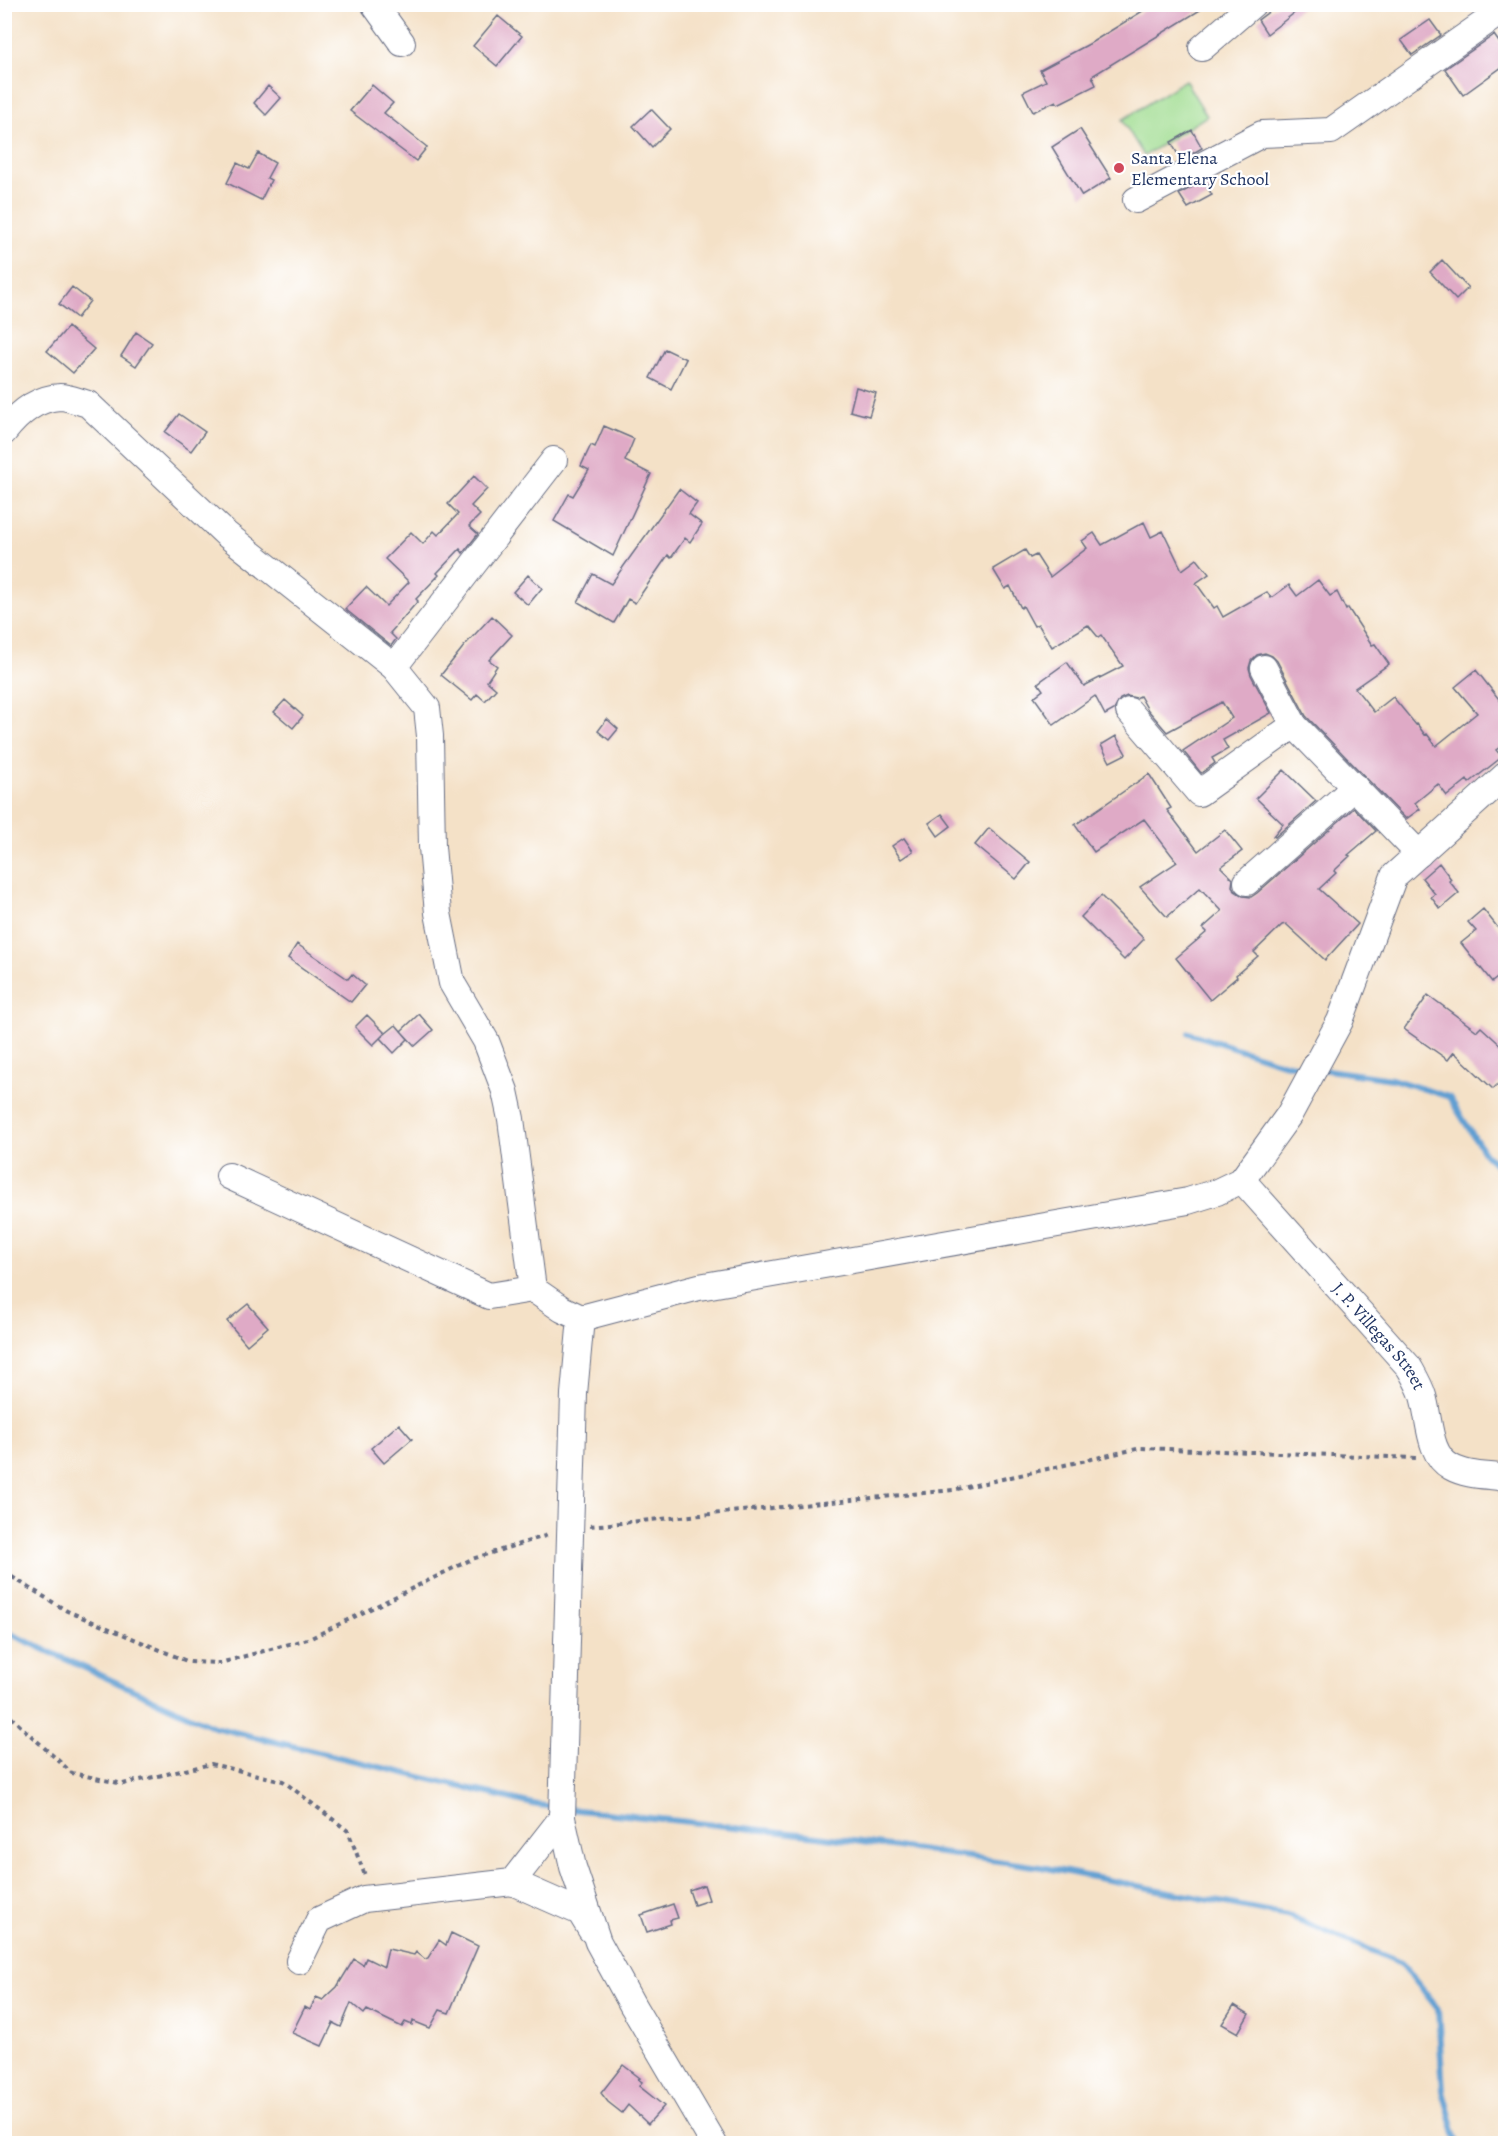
<svg xmlns="http://www.w3.org/2000/svg" width="1510" height="2148" viewBox="0 0 1510 2148" font-family="Alegreya,serif">
	<style>
		.green { fill: #a0dd91; stroke: #5e8678; stroke-width: 1.5 }
		.lines { fill: none; stroke-linecap: round; stroke-linejoin: round }
		.stream { stroke: #609fd2; stroke-width: 6 }
		.building { fill: #dfaac6 }
		.minor-casing { stroke: #676d83; stroke-width: 28 }
		.path { stroke: #676d83; stroke-width: 4; stroke-dasharray: 4.5 4.5; stroke-linecap: butt }
		.minor { stroke: #fff; stroke-width: 26 }
		.poi-dot { fill: #d1495b; stroke: #fff; stroke-width: 2 }
		.labels { text-anchor: middle; stroke-width: 4.5; stroke-linejoin: round; paint-order: stroke }
		.poi-label { font-size: 18px; fill: #1b2f5e; stroke: #fff; text-anchor: start }
		.street-label { font-size: 18px; fill: #1b2f5e; stroke: #fff }
	</style>
	<rect width="100%" height="100%" fill="#fff"/>
	<filter id="ink" filterUnits="userSpaceOnUse"><feTurbulence type="fractalNoise" baseFrequency=".0167" numOctaves="2"/><feDisplacementMap in="SourceGraphic" scale="12" xChannelSelector="R" yChannelSelector="G"/><feConvolveMatrix kernelMatrix="1 2 1 2 8 2 1 2 1" color-interpolation-filters="sRGB"/></filter>
	<filter id="wash" filterUnits="userSpaceOnUse"><feTurbulence type="fractalNoise" baseFrequency=".008" numOctaves="4" result="noise"/><feDisplacementMap in="SourceGraphic" scale="24" xChannelSelector="R" yChannelSelector="G"/><feGaussianBlur stdDeviation="1.35" result="paint"/><feColorMatrix in="noise" values="0 0 0 0 0 0 0 0 0 0 0 0 0 0 0 0 0 1.4 0 .05"/><feComposite in="paint" operator="in"/></filter>
	<g filter="url(#wash)">
		<rect width="100%" height="100%" fill="#f4e1c7"/>
		<!-- green -->
		<path class="green" d="M 1185,80 L 1207,116 L 1144,156 L 1122,120 Z"/>
		<g class="lines">
			<!-- stream -->
			<path class="stream" d="M 1189,1033 L 1282,1063 L 1307,1067
				M 1320,1069 L 1392,1079 L 1449,1097 L 1485,1154 L 1506,1174
				M 4,1631 L 214,1727 L 537,1805 L 555,1807
				M 569,1809 L 818,1836 L 1041,1867 L 1287,1915 L 1401,1963 L 1438,2009 L 1443,2091 L 1458,2144"/>
		</g>
		<g id="blocks">
			<!-- building -->
			<path class="building" d="M 1154,4 L 1210,4 L 1092,76 L 1096,85 L 1058,104 L 1056,101 L 1033,112 L 1023,92 L 1046,81 L 1040,70 L 1089,44 Z
				M 1279,4 L 1306,4 L 1267,34 L 1258,20 Z
				M 498,16 L 522,36 L 497,66 L 473,46 Z
				M 1430,20 L 1441,35 L 1412,55 L 1401,40 Z
				M 1494,35 L 1506,52 L 1506,64 L 1463,95 L 1445,69 Z
				M 372,85 L 393,103 L 384,113 L 427,147 L 416,161 L 350,111 Z
				M 268,86 L 281,98 L 266,115 L 254,103 Z
				M 651,109 L 670,129 L 652,147 L 633,126 Z
				M 1080,129 L 1111,178 L 1082,196 L 1052,147 Z
				M 1192,130 L 1202,148 L 1181,160 L 1171,142 Z
				M 258,153 L 275,163 L 267,178 L 271,180 L 261,200 L 227,183 L 237,163 L 249,169 Z
				M 1211,177 L 1214,181 L 1206,185 L 1212,195 L 1188,208 L 1179,194 Z
				M 1442,260 L 1468,288 L 1456,300 L 1430,272 Z
				M 72,287 L 90,301 L 77,318 L 59,304 Z
				M 68,327 L 94,349 L 73,373 L 47,351 Z
				M 136,332 L 152,343 L 136,366 L 121,356 Z
				M 665,349 L 686,359 L 671,389 L 650,378 Z
				M 856,387 L 876,393 L 869,416 L 850,411 Z
				M 179,414 L 205,432 L 191,451 L 165,432 Z
				M 604,426 L 634,439 L 625,461 L 651,474 L 613,556 L 554,521 L 569,494 L 573,496 L 589,470 L 581,466 L 591,445 L 595,447 Z
				M 474,476 L 487,489 L 471,506 L 480,515 L 469,526 L 478,534 L 463,553 L 460,549 L 437,573 L 439,575 L 416,599 L 418,601 L 390,633 L 396,639 L 391,646 L 345,609 L 366,587 L 386,606 L 409,582 L 385,559 L 411,532 L 423,544 L 434,531 L 438,535 L 458,514 L 448,504 Z
				M 679,489 L 697,503 L 689,514 L 702,524 L 690,542 L 685,538 L 671,558 L 668,555 L 635,603 L 628,599 L 614,623 L 578,602 L 593,574 L 611,584 Z
				M 1144,522 L 1151,537 L 1163,531 L 1182,570 L 1197,559 L 1209,574 L 1196,583 L 1214,608 L 1217,606 L 1223,617 L 1267,592 L 1271,598 L 1289,585 L 1297,596 L 1318,580 L 1330,596 L 1337,592 L 1346,610 L 1348,608 L 1372,645 L 1375,644 L 1389,664 L 1355,688 L 1374,712 L 1393,697 L 1416,725 L 1417,724 L 1425,735 L 1427,734 L 1436,746 L 1477,713 L 1455,687 L 1476,670 L 1506,708 L 1506,743 L 1496,750 L 1502,757 L 1469,783 L 1467,780 L 1447,796 L 1438,784 L 1415,803 L 1420,809 L 1406,819 L 1306,716 L 1277,661 L 1272,656 L 1265,653 L 1257,655 L 1251,661 L 1249,668 L 1251,675 L 1271,713 L 1223,740 L 1228,749 L 1212,758 L 1215,763 L 1201,773 L 1183,751 L 1232,718 L 1222,702 L 1167,732 L 1148,710 L 1140,696 L 1136,698 L 1127,696 L 1120,699 L 1114,710 L 1105,715 L 1095,696 L 1054,725 L 1034,697 L 1043,690 L 1038,683 L 1067,662 L 1084,686 L 1123,666 L 1101,635 L 1098,637 L 1088,625 L 1052,647 L 1038,624 L 1034,626 L 1023,606 L 1021,608 L 1010,586 L 1005,589 L 993,569 L 1025,550 L 1030,558 L 1036,555 L 1050,577 L 1087,548 L 1082,541 L 1094,533 L 1102,545 Z
				M 528,575 L 542,588 L 528,605 L 513,592 Z
				M 492,616 L 512,635 L 489,660 L 497,666 L 487,681 L 496,689 L 485,701 L 477,694 L 472,700 L 441,675 L 465,645 Z
				M 285,700 L 303,716 L 293,728 L 274,712 Z
				M 607,719 L 618,729 L 609,740 L 598,731 Z
				M 1116,736 L 1126,754 L 1110,762 L 1101,745 Z
				M 1284,770 L 1316,801 L 1275,837 L 1273,836 L 1283,824 L 1256,798 Z
				M 1149,774 L 1171,808 L 1167,810 L 1198,851 L 1225,830 L 1242,851 L 1221,867 L 1233,879 L 1232,886 L 1235,891 L 1243,896 L 1251,897 L 1257,893 L 1354,808 L 1376,831 L 1348,855 L 1350,856 L 1334,871 L 1336,873 L 1319,889 L 1358,924 L 1325,960 L 1286,924 L 1282,925 L 1254,952 L 1258,956 L 1236,975 L 1237,977 L 1210,1000 L 1176,958 L 1207,932 L 1203,928 L 1222,911 L 1200,888 L 1167,917 L 1140,887 L 1177,862 L 1144,819 L 1094,852 L 1075,825 Z
				M 942,814 L 951,826 L 938,836 L 929,823 Z
				M 989,828 L 1030,862 L 1016,879 L 975,845 Z
				M 904,838 L 913,851 L 901,859 L 892,846 Z
				M 1439,863 L 1451,879 L 1449,881 L 1459,893 L 1440,909 L 1431,897 L 1435,894 L 1422,878 Z
				M 1101,896 L 1144,939 L 1124,960 L 1081,917 Z
				M 1483,909 L 1506,938 L 1506,971 L 1492,982 L 1461,943 L 1476,931 L 1468,922 Z
				M 297,944 L 348,979 L 352,974 L 365,985 L 351,1002 L 288,958 Z
				M 1428,995 L 1477,1031 L 1481,1027 L 1506,1050 L 1506,1076 L 1493,1089 L 1454,1052 L 1448,1060 L 1404,1029 Z
				M 419,1014 L 433,1030 L 415,1046 L 401,1031 Z
				M 367,1015 L 385,1033 L 373,1045 L 355,1027 Z
				M 396,1025 L 408,1039 L 394,1053 L 380,1038 Z
				M 248,1304 L 268,1327 L 247,1345 L 227,1321 Z
				M 399,1424 L 412,1439 L 384,1463 L 371,1448 Z
				M 704,1885 L 709,1900 L 694,1905 L 689,1890 Z
				M 673,1904 L 678,1918 L 670,1920 L 671,1924 L 647,1932 L 641,1915 Z
				M 451,1933 L 478,1946 L 449,2013 L 440,2010 L 430,2028 L 413,2021 L 412,2025 L 405,2022 L 402,2027 L 367,2010 L 364,2014 L 351,2003 L 341,2027 L 333,2023 L 322,2046 L 292,2033 L 305,2007 L 310,2010 L 316,1997 L 323,2000 L 337,1987 L 354,1959 L 363,1965 L 366,1958 L 384,1967 L 388,1949 L 414,1955 L 416,1952 L 425,1959 L 428,1958 L 439,1940 L 446,1945 Z
				M 1234,2005 L 1249,2014 L 1238,2033 L 1222,2024 Z
				M 623,2065 L 640,2078 L 638,2079 L 642,2082 L 639,2086 L 664,2106 L 648,2124 L 628,2105 L 622,2113 L 608,2102 L 601,2093 Z"/>
		</g>
	</g>
	<g filter="url(#ink)">
		<use href="#blocks" fill-opacity="0" stroke="#676d83" stroke-width="1.5"/>
		<g class="lines">
			<defs>
				<g id="minor">
					<path d="M 374,4 L 402,43"/>
					<path d="M 1202,48 L 1253,4"/>
					<path d="M 1136,200 L 1262,134 L 1331,131 L 1493,17"/>
					<path d="M 4,432 C 18,414 36,398 60,397 C 68,397 80,402 88,404 L 226,534 L 394,667 L 427,708 L 430,736 L 432,847 L 438,913 L 452,983 L 486,1041 L 505,1091 L 511,1119 L 533,1289 L 562,1309 L 581,1318 L 699,1287 L 1188,1201 L 1217,1192 L 1242,1180 L 1289,1115 L 1340,1021 L 1394,876 L 1506,775"/>
					<path d="M 394,667 L 554,460"/>
					<path d="M 1264,668 L 1294,725 L 1419,854"/>
					<path d="M 1129,711 L 1199,793 L 1294,725"/>
					<path d="M 1247,882 L 1355,787"/>
					<path d="M 229,1176 L 489,1296 L 533,1289"/>
					<path id="s1" d="M 1242,1180 L 1409,1367 C 1414,1376 1420,1386 1423,1396 C 1430,1419 1428,1455 1451,1467 C 1467,1476 1488,1475 1506,1478"/>
					<path d="M 581,1318 L 574,1394 L 562,1818 L 573,1867 L 598,1942 L 633,2006 L 714,2144"/>
					<path d="M 512,1882 L 580,1912 L 591,1930"/>
					<path d="M 299,1961 L 319,1920 L 364,1899 L 512,1882 L 562,1818"/>
				</g>
			</defs>
			<!-- minor casing -->
			<use href="#minor" class="minor-casing"/>
			<!-- path -->
			<path class="path" d="M 590,1526 L 953,1490 L 1141,1448 L 1416,1458
				M 4,1572 L 67,1611 L 189,1662 L 220,1663 L 311,1638 L 472,1559 L 548,1535
				M 4,1711 L 72,1773 L 123,1784 L 211,1764 L 283,1781 L 348,1831 L 366,1878"/>
			<!-- minor -->
			<use href="#minor" class="minor"/>
		</g>
	</g>
	<!-- markers -->
	<circle class="poi-dot" cx="1119" cy="168" r="6"/>
	<g class="labels">
		<!-- poi labels -->
		<g class="poi-label">
			<text x="1131" y="164">Santa Elena<tspan x="1131" dy="21">Elementary School</tspan></text>
		</g>
		<!-- street labels -->
		<g class="street-label">
			<text dy="6" stroke="none"><textPath href="#s1" startOffset="208">J. P. Villegas Street</textPath></text>
		</g>
	</g>
	<!-- margin -->
	<rect width="1510" height="2148" fill="none" stroke="#fff" stroke-width="24"/>
</svg>
